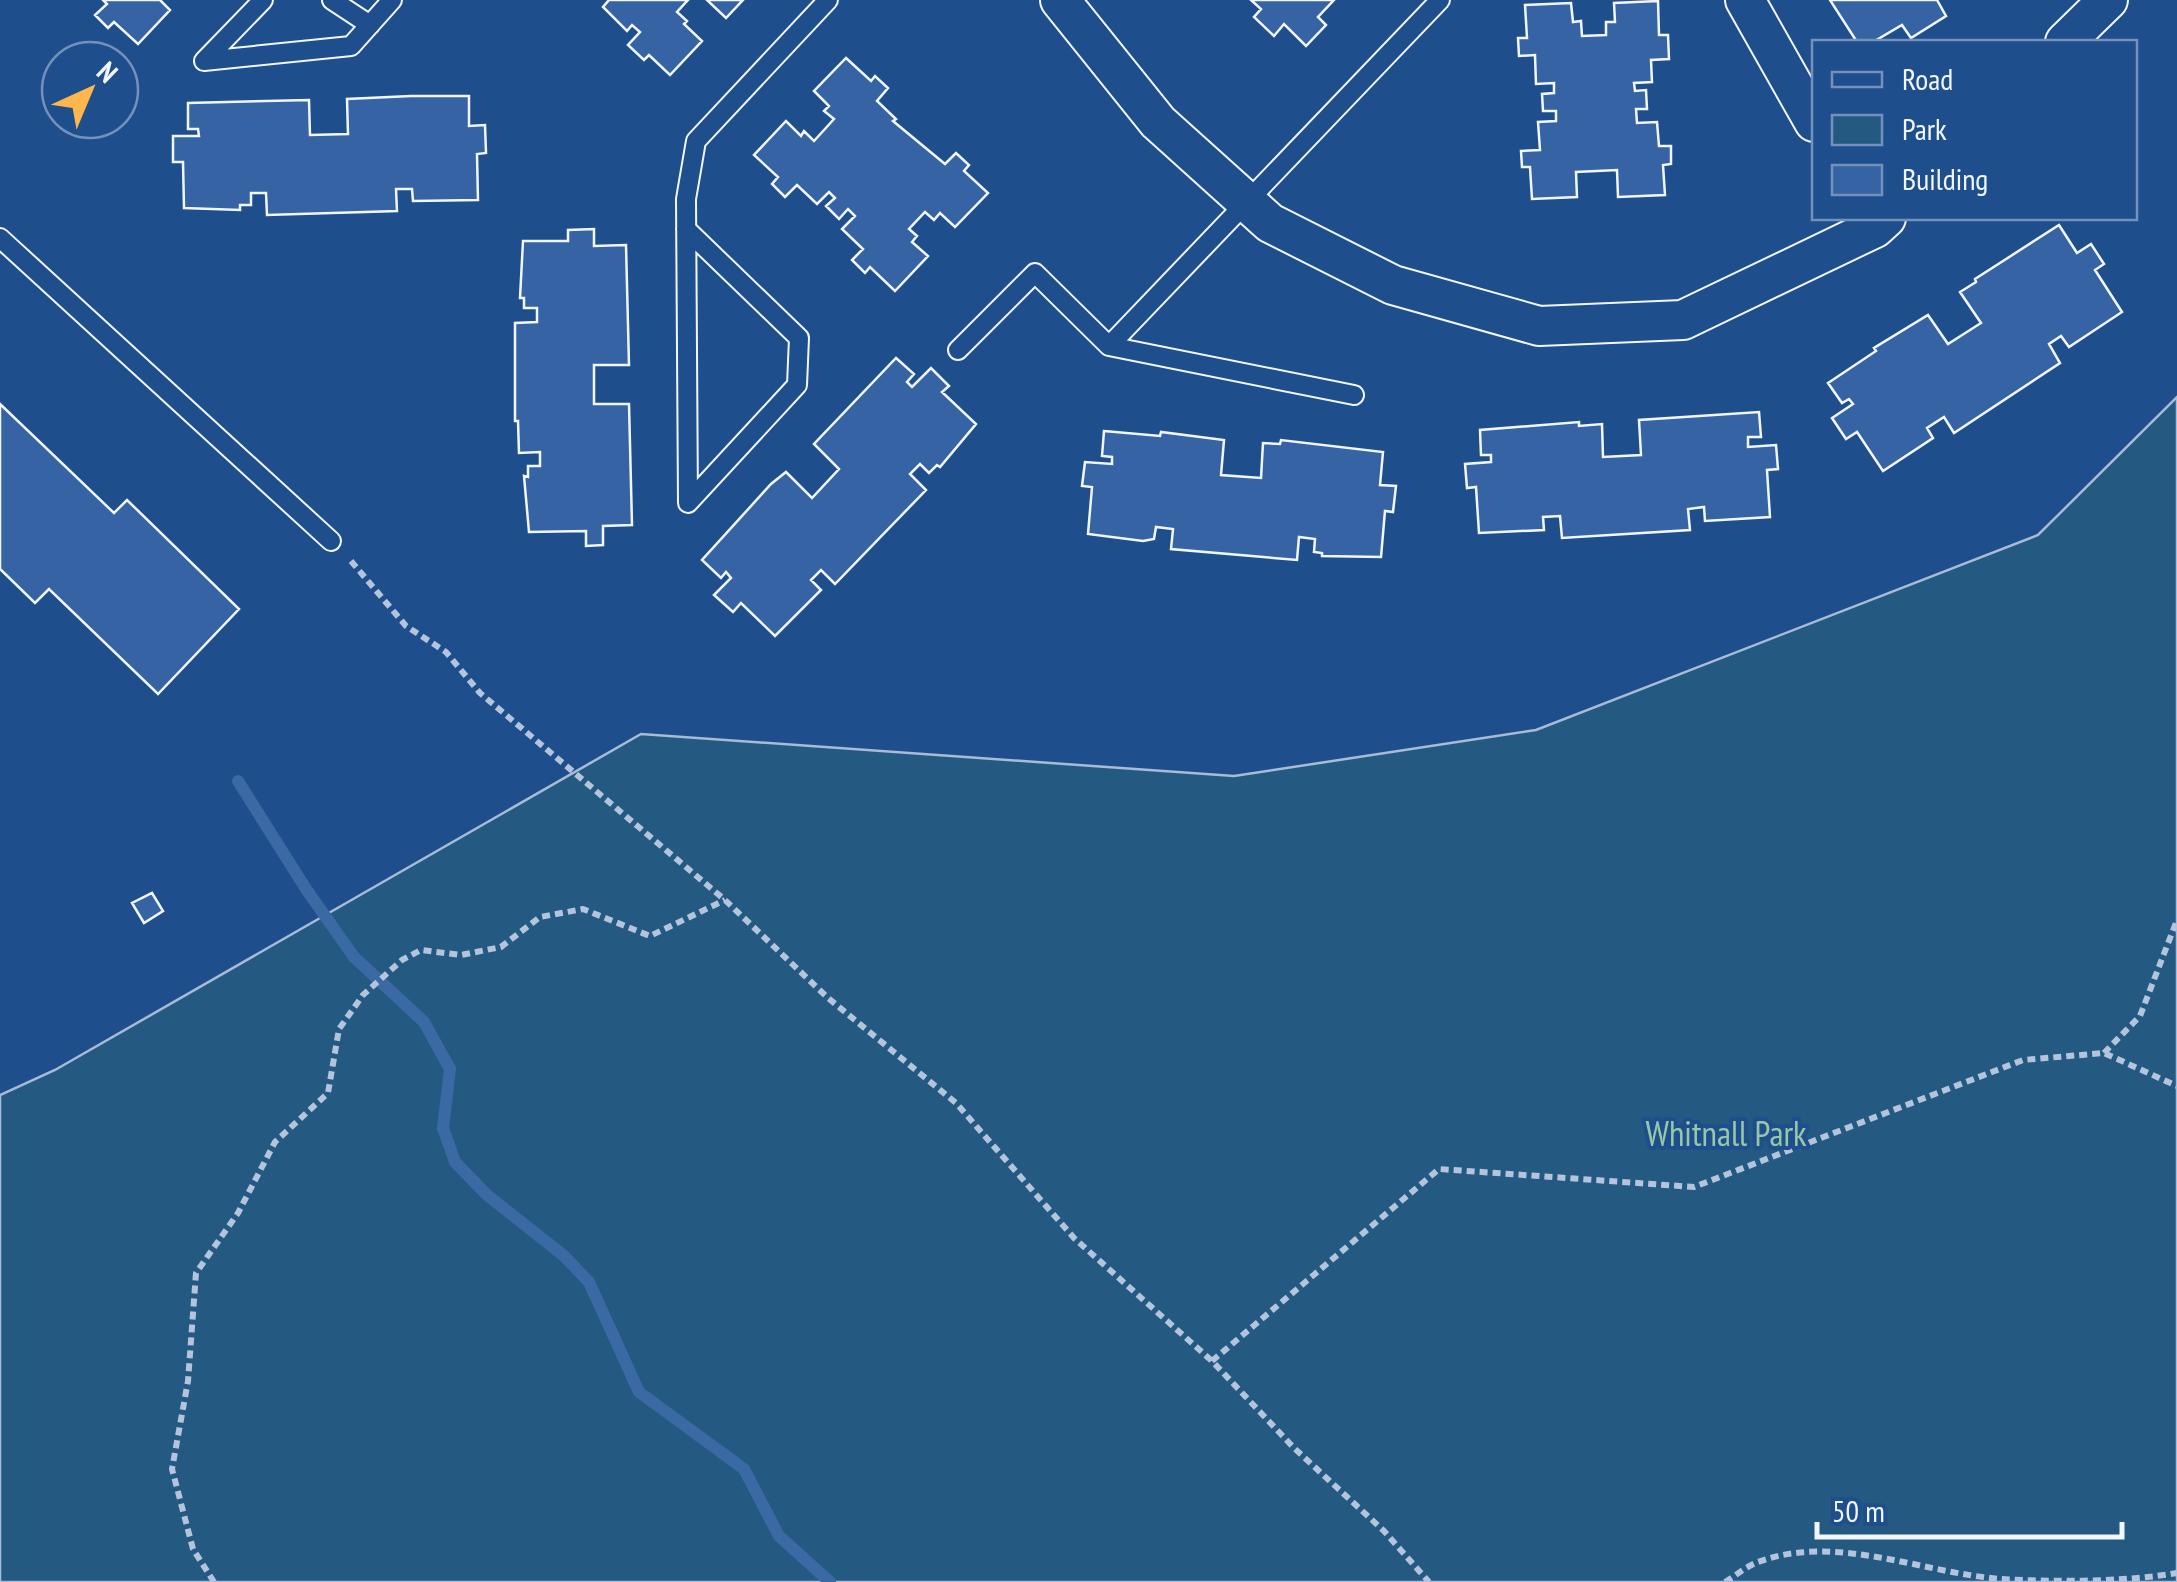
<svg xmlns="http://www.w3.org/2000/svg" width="2177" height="1582" viewBox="0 0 2177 1582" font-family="'PT Sans Narrow',sans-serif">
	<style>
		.green { fill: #245a82; stroke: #a8bbd7; stroke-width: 2.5 }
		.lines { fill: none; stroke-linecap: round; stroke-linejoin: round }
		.stream { stroke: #3b69a3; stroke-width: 12 }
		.building { fill: #3563a3; stroke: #f2f6ff; stroke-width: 2.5 }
		.lane-casing { stroke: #f2f6ff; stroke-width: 22 }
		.street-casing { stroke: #f2f6ff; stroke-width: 42 }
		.path { stroke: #b3c4dc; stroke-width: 6; stroke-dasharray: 8 5; stroke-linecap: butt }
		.lane { stroke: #1f4e8c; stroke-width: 18 }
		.street { stroke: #1f4e8c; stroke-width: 38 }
		.labels { text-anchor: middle; stroke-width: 8; stroke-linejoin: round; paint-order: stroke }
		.park-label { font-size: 35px; fill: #97c8a6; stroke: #1f4e8c }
	</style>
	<rect width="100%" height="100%" fill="#1f4e8c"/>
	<!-- green -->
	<path class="green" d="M 2177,397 L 2177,1582 L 0,1582 L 0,1095 L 55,1070 L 641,734 L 1234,776 L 1536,730 L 2038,535 Z"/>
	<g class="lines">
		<!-- stream -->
		<path class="stream" d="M 238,781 L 306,889 L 354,957 L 424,1022 L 450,1069 L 443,1128 L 455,1162 L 487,1195 L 563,1255 L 589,1282 L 639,1392 L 744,1469 L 779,1536 L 830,1582"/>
	</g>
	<!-- building -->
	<path class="building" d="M 103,0 L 160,0 L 170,10 L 138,44 L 114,22 L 108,28 L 95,15 L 107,4 Z
		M 609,0 L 688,0 L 677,12 L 687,21 L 684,24 L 702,41 L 670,75 L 649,55 L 644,60 L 628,45 L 640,32 L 632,25 L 627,31 L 603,7 Z
		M 707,0 L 743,0 L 726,18 Z
		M 1251,0 L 1334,0 L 1318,17 L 1326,25 L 1306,46 L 1284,24 L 1274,36 L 1254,17 L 1261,9 Z
		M 1830,0 L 1937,0 L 1946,16 L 1911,38 L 1902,25 L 1873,42 L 1857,42 Z
		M 1658,1 L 1659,35 L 1668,35 L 1669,59 L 1651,60 L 1652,82 L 1634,83 L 1635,91 L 1646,90 L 1647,109 L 1636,109 L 1637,123 L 1657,122 L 1659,146 L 1671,146 L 1671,164 L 1663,165 L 1665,195 L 1618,197 L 1617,170 L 1576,172 L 1577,197 L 1532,199 L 1530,167 L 1522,167 L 1521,151 L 1540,150 L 1538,122 L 1556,121 L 1556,111 L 1543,111 L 1542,94 L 1554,93 L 1554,83 L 1536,84 L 1535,55 L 1519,56 L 1518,38 L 1527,38 L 1525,5 L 1571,3 L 1573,22 L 1581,21 L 1582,36 L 1606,35 L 1606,22 L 1615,22 L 1614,3 Z
		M 846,58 L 871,81 L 875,76 L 888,88 L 877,101 L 896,119 L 893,121 L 945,164 L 956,153 L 969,165 L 964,171 L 988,193 L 955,227 L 940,213 L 934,220 L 925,212 L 909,229 L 917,236 L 912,242 L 928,256 L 895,291 L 870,267 L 865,273 L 852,260 L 863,249 L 842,229 L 855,216 L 848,209 L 839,219 L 826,206 L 835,198 L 829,192 L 817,204 L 797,185 L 785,197 L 772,184 L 778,177 L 754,155 L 786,121 L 801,136 L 804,131 L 814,141 L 834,119 L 824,111 L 829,106 L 814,91 Z
		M 411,96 L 469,96 L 469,126 L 485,125 L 486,153 L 477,154 L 478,200 L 413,201 L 412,189 L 396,189 L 397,211 L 267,215 L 266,193 L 251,193 L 251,205 L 240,205 L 240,210 L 184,208 L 183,162 L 173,162 L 173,136 L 199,136 L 198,129 L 188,129 L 188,103 L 309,100 L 310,135 L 348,134 L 347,99 Z
		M 2059,225 L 2077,253 L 2091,244 L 2104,264 L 2095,270 L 2122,312 L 2069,347 L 2061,336 L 2049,344 L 2060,363 L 1954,433 L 1944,417 L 1927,428 L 1933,438 L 1883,471 L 1857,432 L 1846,439 L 1832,418 L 1853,404 L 1849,399 L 1842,403 L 1828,383 L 1876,351 L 1874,348 L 1928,315 L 1948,344 L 1981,323 L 1960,292 L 1976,282 L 1975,279 Z
		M 594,229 L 594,246 L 626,245 L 629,365 L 594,365 L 594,404 L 629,404 L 632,525 L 603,526 L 603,545 L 586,546 L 586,531 L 529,532 L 524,476 L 528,477 L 528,466 L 540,466 L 540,452 L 519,453 L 518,421 L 515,421 L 515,323 L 537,322 L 537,308 L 524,308 L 524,298 L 520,298 L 523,241 L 568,241 L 568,230 Z
		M 896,358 L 914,374 L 907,382 L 912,387 L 931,368 L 949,386 L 942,392 L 976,424 L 940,467 L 937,465 L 929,473 L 920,464 L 910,474 L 926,490 L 835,584 L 821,570 L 811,580 L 821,590 L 775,636 L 741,603 L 733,612 L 714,595 L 731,578 L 726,572 L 721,578 L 702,560 L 771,484 L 786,472 L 812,498 L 839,469 L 814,444 Z
		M 0,404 L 114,513 L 127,500 L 239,609 L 158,694 L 49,589 L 35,603 L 0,569 Z
		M 1759,412 L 1761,437 L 1748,437 L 1748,447 L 1776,445 L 1778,469 L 1767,470 L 1770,517 L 1705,521 L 1704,507 L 1688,509 L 1690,530 L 1562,538 L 1560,516 L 1543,517 L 1544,530 L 1479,533 L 1476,487 L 1467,488 L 1465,464 L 1491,462 L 1491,455 L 1481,455 L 1480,430 L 1579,422 L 1579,426 L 1602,424 L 1603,457 L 1641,455 L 1639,420 Z
		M 1104,431 L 1160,436 L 1161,432 L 1224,440 L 1221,475 L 1261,478 L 1263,443 L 1280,444 L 1281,440 L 1383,452 L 1380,485 L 1396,486 L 1393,512 L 1385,511 L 1381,557 L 1322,556 L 1322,553 L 1314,552 L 1315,539 L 1299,537 L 1297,560 L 1171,549 L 1173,529 L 1156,527 L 1154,539 L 1143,541 L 1088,534 L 1092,487 L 1082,486 L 1085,462 L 1112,464 L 1112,457 L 1102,456 Z
		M 152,893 L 163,911 L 144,923 L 132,903 Z"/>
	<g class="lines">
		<defs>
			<path id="lane" d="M 263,0 L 204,61 L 351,46 L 392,0
				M 332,0 L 370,25
				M 686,229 L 799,338 L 797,385 L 688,503 L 686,199 L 696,141 L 828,0
				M 0,238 L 331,541
				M 1109,346 L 1440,0
				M 958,350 L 1035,273 L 1109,346 L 1354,395"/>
			<path id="street" d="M 1060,0 L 1158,122 L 1270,223 L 1393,285 L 1539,326 L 1683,320 L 1875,228 L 1886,218
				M 1745,0 L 1814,122
				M 2065,42 L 2108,0"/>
		</defs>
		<!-- lane casing -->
		<use href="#lane" class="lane-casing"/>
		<!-- street casing -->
		<use href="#street" class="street-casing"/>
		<!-- path -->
		<path class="path" d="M 351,561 L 406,626 L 446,652 L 480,693 L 725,900 L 828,998 L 956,1103 L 1074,1238 L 1212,1361 L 1294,1448 L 1384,1531 L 1429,1582
			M 2104,1053 L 2140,1016 L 2177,920
			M 1212,1361 L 1439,1169 L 1694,1187 L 2023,1060 L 2104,1053 L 2177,1086
			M 214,1582 L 193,1549 L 172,1469 L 188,1381 L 196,1273 L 238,1213 L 275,1142 L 328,1093 L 339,1029 L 363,995 L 402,960 L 421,950 L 461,955 L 501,947 L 540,917 L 583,909 L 650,936 L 725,900
			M 1725,1582 C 1735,1576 1747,1566 1758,1562 C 1836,1533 1922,1573 2001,1579 C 2056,1582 2124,1582 2177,1573"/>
		<!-- lane -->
		<use href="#lane" class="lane"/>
		<!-- street -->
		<use href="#street" class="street"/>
	</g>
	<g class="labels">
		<!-- park labels -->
		<g class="park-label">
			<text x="1726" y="1146">Whitnall Park</text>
		</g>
	</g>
	<!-- legend -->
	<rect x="1812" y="40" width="325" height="180" fill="#1f4e8c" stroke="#7391ba" stroke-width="2.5"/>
	<rect x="1832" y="72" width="50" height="15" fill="#1f4e8c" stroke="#7391ba" stroke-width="2.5"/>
	<text x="1902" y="90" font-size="30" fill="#f2f6ff">Road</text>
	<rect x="1832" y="115" width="50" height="30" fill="#245a82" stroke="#7391ba" stroke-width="2.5"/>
	<text x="1902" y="140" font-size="30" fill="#f2f6ff">Park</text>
	<rect x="1832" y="165" width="50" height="30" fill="#3563a3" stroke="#7391ba" stroke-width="2.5"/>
	<text x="1902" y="190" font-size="30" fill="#f2f6ff">Building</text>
	<!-- north arrow -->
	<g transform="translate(90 90) rotate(44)"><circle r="48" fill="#1f4e8c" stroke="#7391ba" stroke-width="2.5"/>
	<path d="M0-8L18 38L0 25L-18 38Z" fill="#ffb74d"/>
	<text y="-15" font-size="28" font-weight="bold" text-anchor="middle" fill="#f2f6ff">N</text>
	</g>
	<!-- scale -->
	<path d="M1817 1522v15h305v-15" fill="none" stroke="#f2f6ff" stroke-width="5"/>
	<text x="1832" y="1522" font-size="30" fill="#f2f6ff" stroke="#1f4e8c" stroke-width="8" paint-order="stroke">50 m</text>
</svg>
